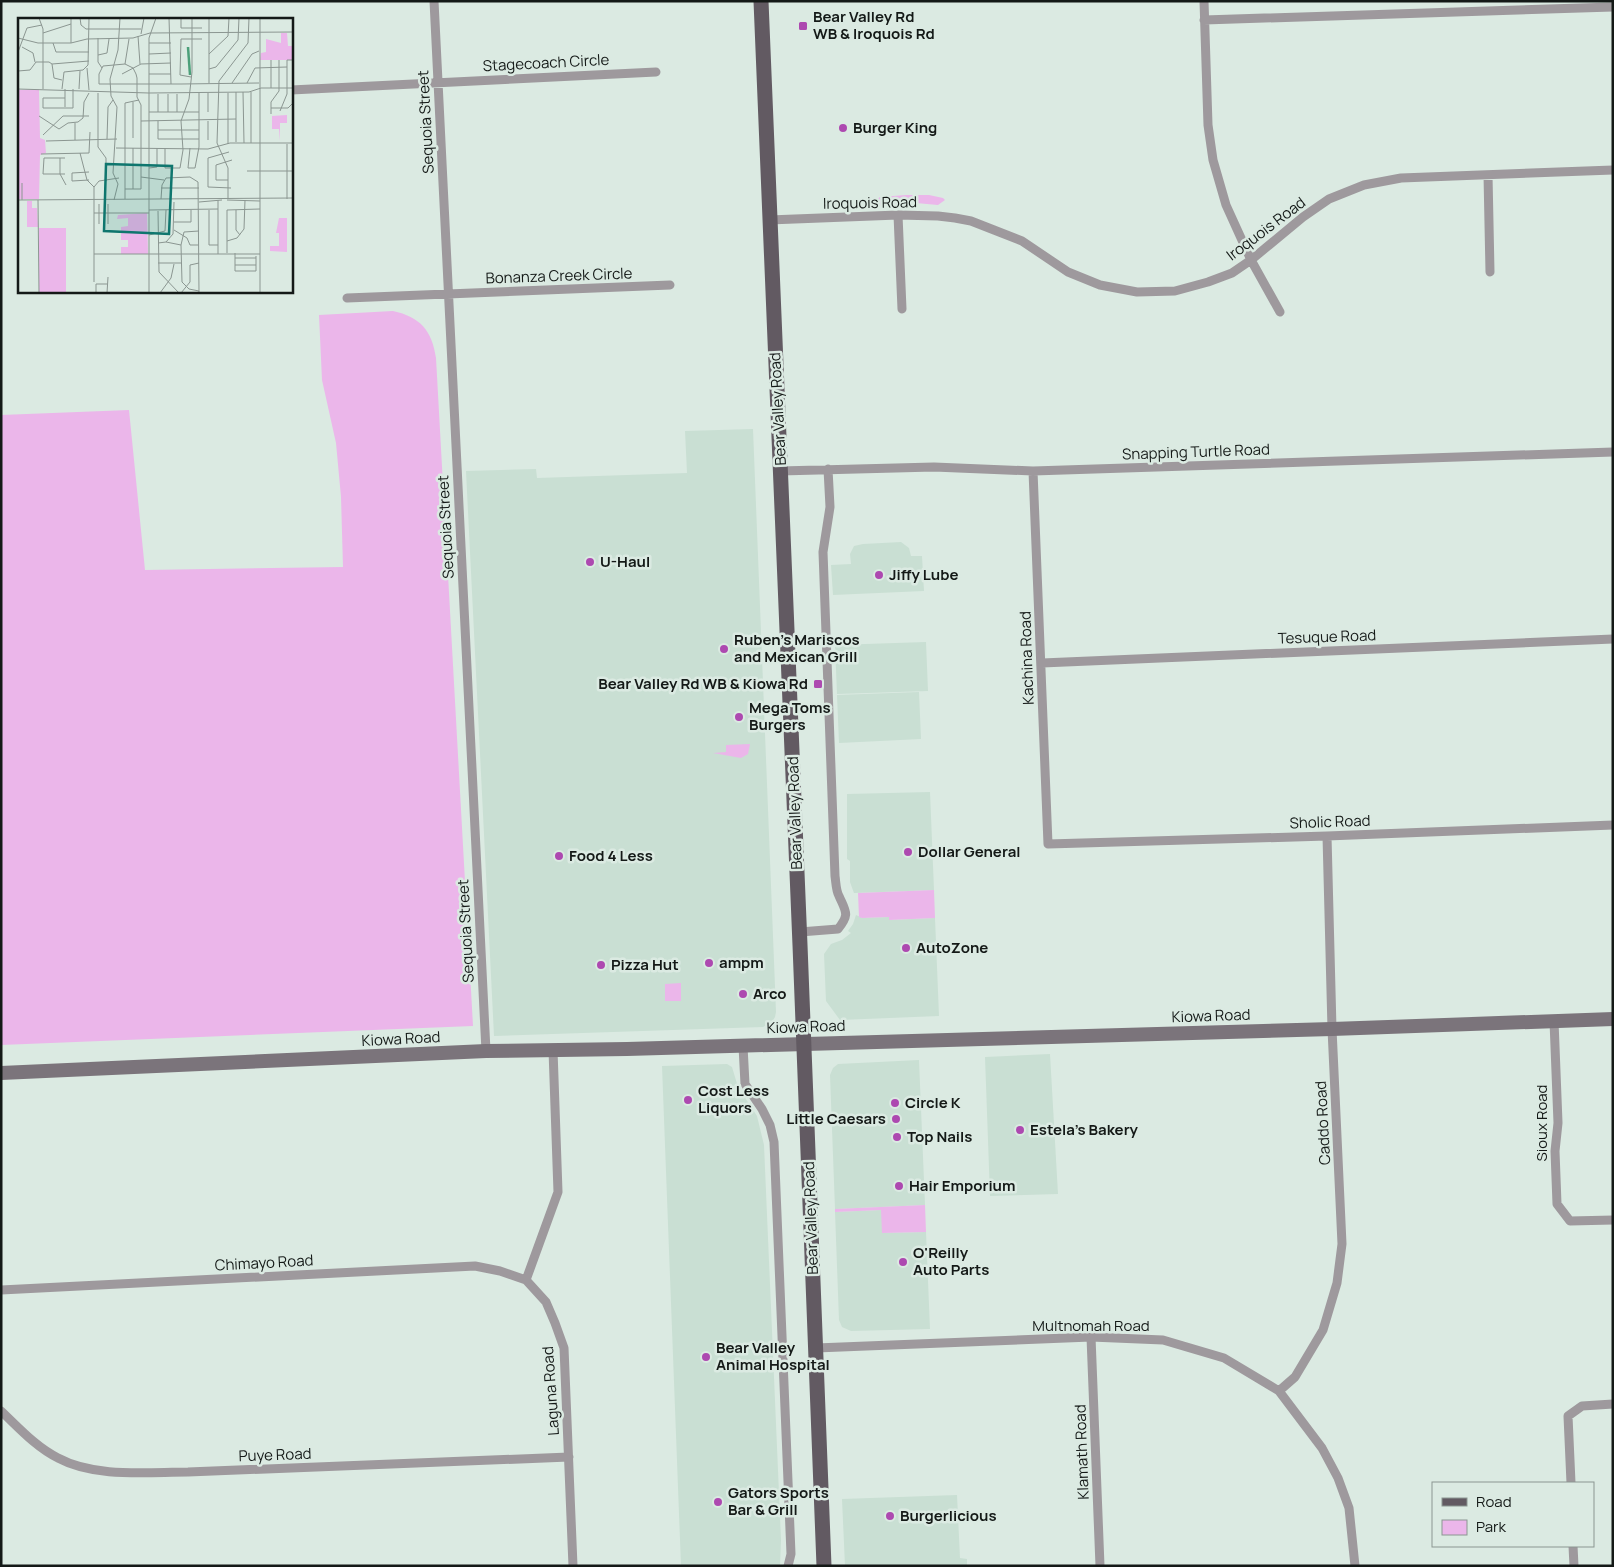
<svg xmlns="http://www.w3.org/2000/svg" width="1614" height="1567" viewBox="0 0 1614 1567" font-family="Manrope,sans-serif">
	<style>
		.built { fill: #c9dfd3 }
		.green { fill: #ebb6ea }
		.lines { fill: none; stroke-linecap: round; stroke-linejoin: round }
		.street { stroke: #9e999d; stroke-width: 9 }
		.secondary { stroke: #7b747b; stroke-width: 14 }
		.primary { stroke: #625a62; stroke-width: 15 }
		.poi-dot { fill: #ad49b0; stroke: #dbeae2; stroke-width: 2 }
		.labels { text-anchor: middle; stroke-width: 5; stroke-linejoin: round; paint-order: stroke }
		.poi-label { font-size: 15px; font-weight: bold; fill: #141917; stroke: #dbeae2; text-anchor: start }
		.street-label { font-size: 15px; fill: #141917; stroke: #dbeae2 }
		.inset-river { fill: none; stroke: #4ca07a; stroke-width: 2.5 }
		.inset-road { fill: none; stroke: #8b9691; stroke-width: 1 }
		.view { fill: #0f766e; fill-opacity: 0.15; stroke: #0f766e; stroke-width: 2.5 }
		.inset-edge { fill: none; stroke: #141917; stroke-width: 2.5 }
	</style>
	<rect width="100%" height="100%" fill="#dbeae2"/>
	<!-- built -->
	<path class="built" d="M 753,429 L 776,1012 L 775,1017 L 772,1022 L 763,1027 L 494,1036 L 466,471 L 536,469 L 537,478 L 687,473 L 685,431 Z
		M 901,542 L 909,548 L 911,556 L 922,556 L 924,591 L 833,595 L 831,565 L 851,564 L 850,554 L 854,546 L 863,544 Z
		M 926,642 L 928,691 L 837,694 L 835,645 Z
		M 919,692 L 921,739 L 839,743 L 837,695 Z
		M 930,792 L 934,890 L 854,893 L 850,882 L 850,861 L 847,859 L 847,794 Z
		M 856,915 L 863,918 L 889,917 L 890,920 L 935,918 L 939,1016 L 840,1020 L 826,1001 L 824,954 L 831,944 L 842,940 L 851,933 L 848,931 L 853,924 Z
		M 1050,1054 L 1058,1194 L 990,1196 L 985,1057 Z
		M 919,1060 L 925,1205 L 835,1209 L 830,1075 L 833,1068 L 838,1064 Z
		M 727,1064 L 732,1067 L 738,1087 L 757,1116 L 764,1145 L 781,1540 L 780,1566 L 681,1566 L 662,1066 Z
		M 882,1210 L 883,1233 L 926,1232 L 930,1329 L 851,1331 L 842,1327 L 839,1320 L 835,1212 Z
		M 957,1495 L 960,1558 L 967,1559 L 967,1566 L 845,1566 L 842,1499 Z"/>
	<!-- green -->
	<path class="green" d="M 906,195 L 929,195 L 943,198 L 945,200 L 938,205 L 916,203 L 881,206 L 876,202 L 876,200 L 880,197 Z
		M 393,311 C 420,317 432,330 436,358 L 473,1026 L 1,1045 L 1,415 L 129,410 L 145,570 L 343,567 L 341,497 L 336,443 L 322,380 L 319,315 Z
		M 750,744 L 748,754 L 741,758 L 713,753 L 726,752 L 726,745 Z
		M 934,890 L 935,918 L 889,920 L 889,917 L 862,918 L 859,917 L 858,893 Z
		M 681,983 L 681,1001 L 665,1001 L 665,984 Z
		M 925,1205 L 926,1232 L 882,1233 L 881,1210 L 835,1212 L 835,1209 Z"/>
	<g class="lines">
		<!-- street -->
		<path class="street" d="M 434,1 L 486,1051
			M 1204,1 L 1208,125 L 1213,160 L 1226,205 L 1251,260 L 1280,312
			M 1204,20 L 1613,7
			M 291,90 L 656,72
			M 1488,175 L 1490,272
			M 898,215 L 902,309
			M 769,220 L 898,215 L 938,216 L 955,218 L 971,221 L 1022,241 L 1068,272 L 1100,285 L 1137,292 L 1175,291 L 1208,282 L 1232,273 L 1251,260 L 1303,217 L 1329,199 L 1364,185 L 1401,178 L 1613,170
			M 347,298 L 670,285
			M 780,471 L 934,467 L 1033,471 L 1613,452
			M 1033,471 L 1048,844 L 1327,836 L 1613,825
			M 1042,663 L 1613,639
			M 800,932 L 838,929 C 850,914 846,912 839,896 C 836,891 836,883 835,876 L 823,552 L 830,507 L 828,469
			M 1554,1021 L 1558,1123 L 1555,1151 L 1557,1204 L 1570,1221 L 1613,1220
			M 743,1046 L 745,1084 L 762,1109 L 770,1125 L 774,1142 L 791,1554 L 788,1566
			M 553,1050 L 558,1192 L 526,1280 L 546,1302 L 555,1323 L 564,1348 L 573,1566
			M 1,1290 L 475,1266 L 500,1271 L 526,1280
			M 1091,1337 L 1100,1566
			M 816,1348 L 1091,1337 L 1163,1340 L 1224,1358 L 1279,1391 L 1322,1448 L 1338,1478 L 1349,1508 L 1355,1566
			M 1279,1391 L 1295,1377 L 1323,1330 L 1337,1283 L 1342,1244 L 1332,1029 L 1327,836
			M 1,1411 C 19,1428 36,1447 58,1458 C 95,1478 147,1472 188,1472 L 569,1457
			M 1571,1483 L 1568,1416 L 1582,1406 L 1613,1404
			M 1573,1546 L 1574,1566"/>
		<!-- secondary -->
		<path class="secondary" d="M 1,1073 L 486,1051 L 627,1049 L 1332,1029 L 1613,1019"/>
		<!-- primary -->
		<path class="primary" d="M 761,1 L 800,945 L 824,1566"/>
	</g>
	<!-- markers -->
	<g class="poi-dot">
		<rect x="798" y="21" width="10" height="10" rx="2.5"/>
		<circle cx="843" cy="128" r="5"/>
		<circle cx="590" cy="562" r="5"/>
		<circle cx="879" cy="575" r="5"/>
		<circle cx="724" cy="649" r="5"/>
		<rect x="813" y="679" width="10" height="10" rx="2.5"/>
		<circle cx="739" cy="717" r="5"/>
		<circle cx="908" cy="852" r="5"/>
		<circle cx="559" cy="856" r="5"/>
		<circle cx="906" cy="948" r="5"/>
		<circle cx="709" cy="963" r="5"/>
		<circle cx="601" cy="965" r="5"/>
		<circle cx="743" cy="994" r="5"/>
		<circle cx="688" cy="1100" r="5"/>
		<circle cx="895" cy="1103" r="5"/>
		<circle cx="896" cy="1119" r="5"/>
		<circle cx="1020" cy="1130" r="5"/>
		<circle cx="897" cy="1137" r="5"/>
		<circle cx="899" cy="1186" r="5"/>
		<circle cx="903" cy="1262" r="5"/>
		<circle cx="706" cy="1357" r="5"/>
		<circle cx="718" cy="1502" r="5"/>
		<circle cx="890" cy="1516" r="5"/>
	</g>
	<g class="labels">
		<!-- poi labels -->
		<g class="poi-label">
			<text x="813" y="22">Bear Valley Rd<tspan x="813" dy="17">WB &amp; Iroquois Rd</tspan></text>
			<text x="853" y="133">Burger King</text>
			<text x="600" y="567">U-Haul</text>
			<text x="889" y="580">Jiffy Lube</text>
			<text x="734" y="645">Ruben's Mariscos<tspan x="734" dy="17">and Mexican Grill</tspan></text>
			<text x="808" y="689" text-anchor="end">Bear Valley Rd WB &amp; Kiowa Rd</text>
			<text x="749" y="713">Mega Toms<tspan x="749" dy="17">Burgers</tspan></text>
			<text x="918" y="857">Dollar General</text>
			<text x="569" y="861">Food 4 Less</text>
			<text x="916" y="953">AutoZone</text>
			<text x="719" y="968">ampm</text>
			<text x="611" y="970">Pizza Hut</text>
			<text x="753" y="999">Arco</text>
			<text x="698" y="1096">Cost Less<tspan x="698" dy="17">Liquors</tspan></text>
			<text x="905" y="1108">Circle K</text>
			<text x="886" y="1124" text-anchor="end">Little Caesars</text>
			<text x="1030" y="1135">Estela's Bakery</text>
			<text x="907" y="1142">Top Nails</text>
			<text x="909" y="1191">Hair Emporium</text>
			<text x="913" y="1258">O'Reilly<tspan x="913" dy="17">Auto Parts</tspan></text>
			<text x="716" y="1353">Bear Valley<tspan x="716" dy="17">Animal Hospital</tspan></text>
			<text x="728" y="1498">Gators Sports<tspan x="728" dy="17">Bar &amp; Grill</tspan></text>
			<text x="900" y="1521">Burgerlicious</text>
		</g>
		<!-- street labels -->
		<g class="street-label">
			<text transform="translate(546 63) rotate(-3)" y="5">Stagecoach Circle</text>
			<text transform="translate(426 122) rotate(-93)" y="5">Sequoia Street</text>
			<text transform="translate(870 203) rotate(-1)" y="5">Iroquois Road</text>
			<text transform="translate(1266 229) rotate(-37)" y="5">Iroquois Road</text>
			<text transform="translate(559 276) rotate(-2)" y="5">Bonanza Creek Circle</text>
			<text transform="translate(778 409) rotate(-93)" y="5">Bear Valley Road</text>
			<text transform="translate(1196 452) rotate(-2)" y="5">Snapping Turtle Road</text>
			<text transform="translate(446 527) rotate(-93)" y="5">Sequoia Street</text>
			<text transform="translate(1327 637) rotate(-2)" y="5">Tesuque Road</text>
			<text transform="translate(1027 658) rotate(-92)" y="5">Kachina Road</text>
			<text transform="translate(795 813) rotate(-92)" y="5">Bear Valley Road</text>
			<text transform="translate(1330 822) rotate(-2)" y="5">Sholic Road</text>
			<text transform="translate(466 931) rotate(-93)" y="5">Sequoia Street</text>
			<text transform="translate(1211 1016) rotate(-2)" y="5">Kiowa Road</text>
			<text transform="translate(806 1027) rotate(-2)" y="5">Kiowa Road</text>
			<text transform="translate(401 1039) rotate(-3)" y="5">Kiowa Road</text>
			<text transform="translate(1323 1123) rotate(-93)" y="5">Caddo Road</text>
			<text transform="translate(1542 1123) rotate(-90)" y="5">Sioux Road</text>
			<text transform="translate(811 1218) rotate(-92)" y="5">Bear Valley Road</text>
			<text transform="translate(264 1263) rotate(-3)" y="5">Chimayo Road</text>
			<text x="1091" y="1331">Multnomah Road</text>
			<text transform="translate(551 1391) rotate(-94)" y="5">Laguna Road</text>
			<text transform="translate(1082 1452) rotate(-92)" y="5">Klamath Road</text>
			<text transform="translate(275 1455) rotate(-2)" y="5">Puye Road</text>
		</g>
	</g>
	<!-- overview -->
	<g transform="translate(18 18)">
		<rect width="275" height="275" fill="#dbeae2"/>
		<path d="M 263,15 L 269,15 L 270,28 L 275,28 L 275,42 L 242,42 L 243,35 L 248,34 L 248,21 L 263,25 ZM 21,71 L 22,120 L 27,122 L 28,135 L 22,137 L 21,181 L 0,181 L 0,72 ZM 269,97 L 269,105 L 262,105 L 262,123 L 261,111 L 254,111 L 254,98 ZM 9,183 L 14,183 L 14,190 L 19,190 L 20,209 L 9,209 ZM 129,195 L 130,236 L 103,236 L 103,229 L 110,229 L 110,222 L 103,222 L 103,209 L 110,208 L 110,200 L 99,201 L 100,197 ZM 261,200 L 269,200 L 269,234 L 252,233 L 252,228 L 261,228 L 261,215 L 258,215 ZM 21,210 L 48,210 L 48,275 L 21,275 Z" fill="#ebb6ea"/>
		<path class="inset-river" d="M 170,29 L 172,57"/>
		<path class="inset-road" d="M 21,0 L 25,11 L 25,71M 53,0 L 53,25M 62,0 L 63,7 L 68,11 L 123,11M 151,0 L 153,66M 163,0 L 163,10 L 184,10M 25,15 L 53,6M 123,16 L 126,0M 120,18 L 122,46M 0,20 L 20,25 L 53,25 L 69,21 L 115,20 L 132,15 L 275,14M 80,20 L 80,44 L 84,50M 35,25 L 38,34 L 71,34M 131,25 L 153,25M 4,29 L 15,35 L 17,44M 0,34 L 9,10 L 24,7M 131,36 L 153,35M 191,36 L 210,18 L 211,0M 80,37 L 89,35 L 91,21M 253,42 L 253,70M 34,46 L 71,43M 107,46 L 111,21M 69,50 L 71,72M 191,51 L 198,49 L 220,22 L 221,0M 0,53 L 12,52 L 18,44 L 31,44 L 34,46 L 36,60 L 44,62M 46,54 L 65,52 L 70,47 L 71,0M 104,56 L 123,46 L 153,45M 131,56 L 153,56M 173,59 L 162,57 L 163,21 L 184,21M 191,65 L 191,0M 214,65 L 234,36 L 241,33M 229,65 L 237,50 L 269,49M 0,71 L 131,75 L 231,74 L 243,70 L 275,70M 44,71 L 46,54M 47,71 L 47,89M 61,71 L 62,53M 218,74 L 218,124M 225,74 L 226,125M 233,74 L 233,125M 80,75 L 80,129 L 88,140 L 88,163M 190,75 L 190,94M 210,75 L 210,126M 150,76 L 150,94M 47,80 L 25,80 L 25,90 L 55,90 L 55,71M 253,90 L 270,90 L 275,85M 262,93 L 269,76 L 269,42 L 275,42M 131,94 L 181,94M 140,94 L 140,76M 159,94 L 159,76M 253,96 L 253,84 L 261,73 L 261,42M 21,98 L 41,111 L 50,105 L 60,104 L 65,100 L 66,84 L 71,75M 123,103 L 218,101M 140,103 L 140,121 L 181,121M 190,103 L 190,122M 140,112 L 181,112M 25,117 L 45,98 L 71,98M 115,120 L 115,84M 89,121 L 90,89 L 95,82M 57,122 L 57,105M 28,123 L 99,121M 269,126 L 269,181M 98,130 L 190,131 L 212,125 L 275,125M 115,130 L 115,171M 147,130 L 147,150 L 162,150 L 165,132 L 163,103 L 171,81 L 174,54 L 174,0M 172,130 L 170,150 L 177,150M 211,134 L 190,140 L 190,169 L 213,170M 62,135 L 69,162 L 76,169M 23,136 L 71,135 L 72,114M 42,140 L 42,156 L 48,167M 131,150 L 139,149 L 139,130M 177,150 L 181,129 L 181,75M 229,153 L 275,153M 47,156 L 25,156 L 26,140 L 47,140M 123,159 L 146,162M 71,162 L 54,163 L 54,155 L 71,154M 210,162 L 198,162 L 198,147 L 214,142M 76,169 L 76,264M 76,169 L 81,163 L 101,160M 143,170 L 181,170M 107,171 L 123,171 L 123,87 L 119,79 L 119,60 L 118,56 L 115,50 L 107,46 L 85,48 L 81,56 L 81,66 L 163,66 L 241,65M 107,181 L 107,85 L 121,82M 143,181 L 144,167 L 148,160 L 172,159 L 180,164 L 181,275M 210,181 L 210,150 L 199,125 L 201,63 L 230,25 L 231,0M 242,181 L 242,275M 242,181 L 242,0M 0,182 L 275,180M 4,182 L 4,165M 20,182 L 21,275M 96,182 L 100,166 L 95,155 L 99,89 L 93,78 L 92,61 L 100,32 L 102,0M 200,182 L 200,236M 209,182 L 242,183M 181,184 L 204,182M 81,186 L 81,206M 90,186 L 90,206M 131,192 L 200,191M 191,192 L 191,227 L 200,227M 218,192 L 218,212 L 222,217M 140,193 L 141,254 L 161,275M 76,195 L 131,195M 156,204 L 173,204 L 173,192M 156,212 L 169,220 L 172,227 L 181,227M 181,213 L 166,214 L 163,227 L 164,264 L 171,271 L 181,273M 131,217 L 147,213 L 148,192M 209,223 L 219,220 L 226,211 L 227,182M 148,224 L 163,227M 140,225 L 148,224 L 155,216 L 156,184M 209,235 L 209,192 L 242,191M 217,235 L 217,253 L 238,253 L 238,238M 76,236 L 242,236M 217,240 L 238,240M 140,245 L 163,245M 217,247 L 238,247M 78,275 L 78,266 L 89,266M 89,275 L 90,259M 131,275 L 131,20 L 138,0M 142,275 L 153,260 L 156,246M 163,275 L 172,264 L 172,247 L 181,245"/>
		<path class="view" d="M 88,146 L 154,148 L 151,216 L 86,213 Z"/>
		<rect width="275" height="275" class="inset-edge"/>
	</g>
	<!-- border -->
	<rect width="1614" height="1567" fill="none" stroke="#141917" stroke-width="5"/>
	<!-- legend -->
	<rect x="1432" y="1482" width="162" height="65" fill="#dbeae2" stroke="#8b9691"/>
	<rect x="1442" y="1498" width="25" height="8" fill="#625a62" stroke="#8b9691"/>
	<text x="1476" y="1507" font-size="15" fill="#141917">Road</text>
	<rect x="1442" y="1520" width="25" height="15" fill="#ebb6ea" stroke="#8b9691"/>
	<text x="1476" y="1532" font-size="15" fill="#141917">Park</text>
</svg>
